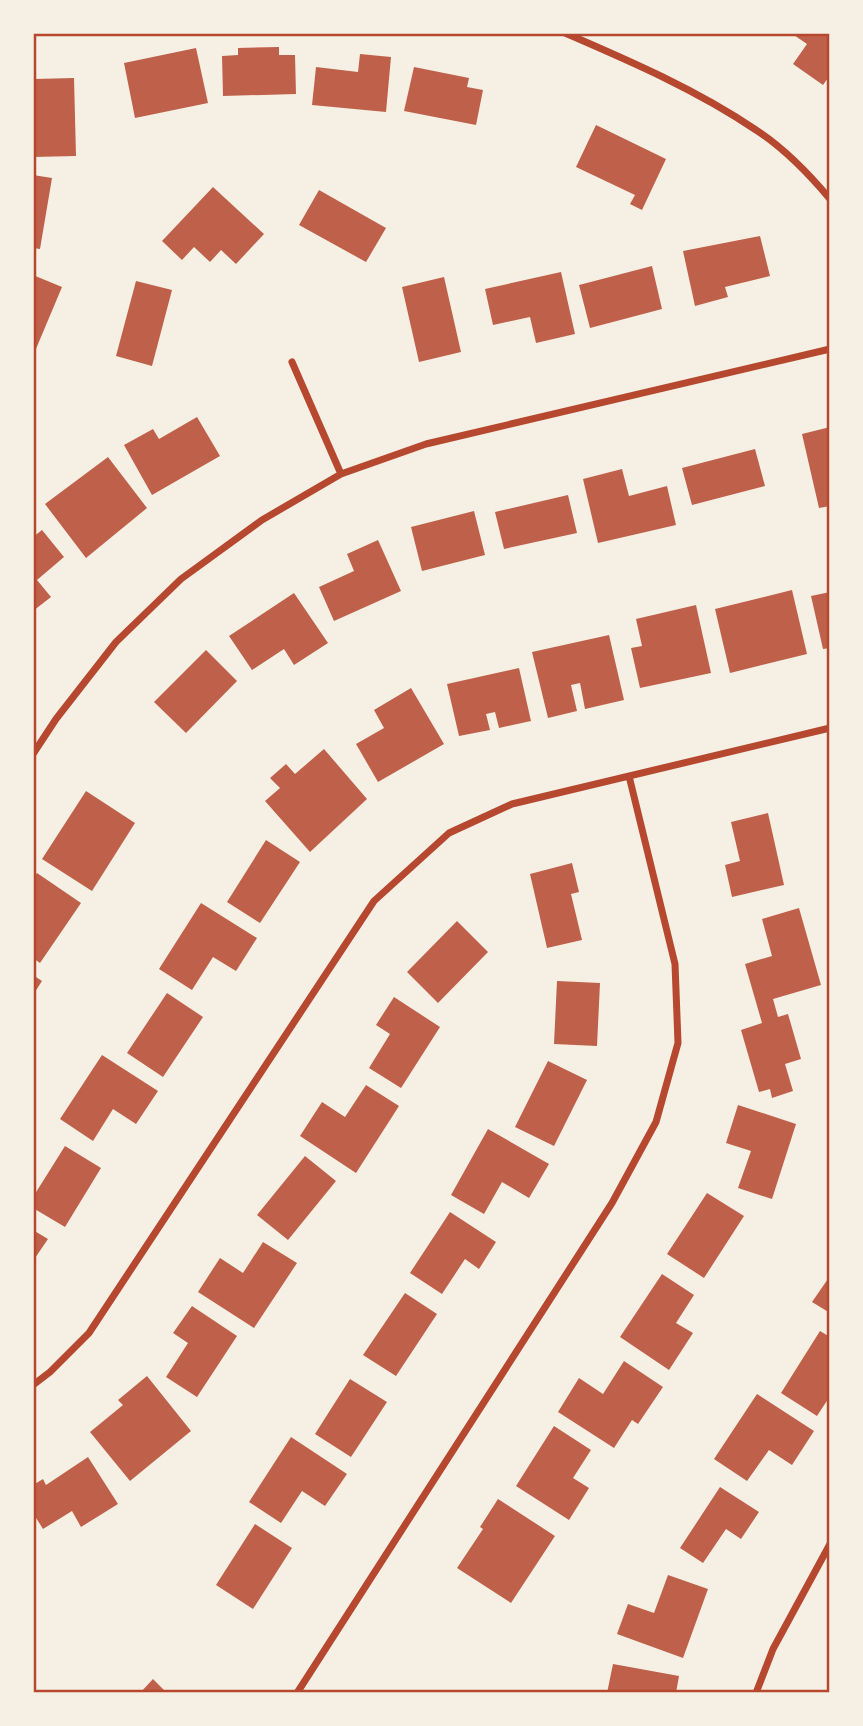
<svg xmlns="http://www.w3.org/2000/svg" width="863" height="1726" viewBox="0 0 863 1726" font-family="'PT Sans Narrow',sans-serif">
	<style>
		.building { fill: #bf614a }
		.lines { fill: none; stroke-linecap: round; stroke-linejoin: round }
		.minor { stroke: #b5482f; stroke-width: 7 }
		.neatline { fill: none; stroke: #b5482f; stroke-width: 2.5 }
	</style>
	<rect width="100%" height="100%" fill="#f6efe4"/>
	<!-- building -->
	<path class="building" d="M 791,33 L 830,33 L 830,75 L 823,85 L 793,64 L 807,44 Z
		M 279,47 L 279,55 L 295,55 L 296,94 L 223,96 L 222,56 L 238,55 L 238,48 Z
		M 196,48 L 208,103 L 135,118 L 124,63 Z
		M 360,54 L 391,57 L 386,112 L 312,105 L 316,67 L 358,72 Z
		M 414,67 L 469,78 L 467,87 L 483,90 L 476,125 L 404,111 Z
		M 74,78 L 76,156 L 33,157 L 34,79 Z
		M 596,125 L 666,159 L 642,210 L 630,204 L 635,195 L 576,167 Z
		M 33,175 L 52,178 L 40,249 L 33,248 Z
		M 213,187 L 264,234 L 236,264 L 221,250 L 210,262 L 194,247 L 182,260 L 162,241 Z
		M 319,190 L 386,228 L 366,262 L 299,225 Z
		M 760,236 L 770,276 L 725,287 L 728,297 L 695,306 L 683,251 Z
		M 652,266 L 662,309 L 590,328 L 579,285 Z
		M 561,272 L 575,334 L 536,343 L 530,317 L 493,325 L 485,289 Z
		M 33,275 L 62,287 L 33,356 Z
		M 444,277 L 461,352 L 419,362 L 402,287 Z
		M 136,281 L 172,290 L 152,366 L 116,356 Z
		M 197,417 L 220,456 L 152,495 L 124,445 L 153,429 L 159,439 Z
		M 830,427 L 830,506 L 819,508 L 802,434 Z
		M 755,449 L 765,486 L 692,505 L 682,468 Z
		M 108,457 L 147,508 L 86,558 L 45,504 Z
		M 622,469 L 629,496 L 667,486 L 676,525 L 598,543 L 583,479 Z
		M 568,495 L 577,533 L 504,549 L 495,512 Z
		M 474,511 L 485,555 L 422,571 L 411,527 Z
		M 42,530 L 64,557 L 37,580 L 51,597 L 33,611 L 33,537 Z
		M 378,540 L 401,591 L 334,621 L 319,587 L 354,571 L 347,554 Z
		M 792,590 L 807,654 L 730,673 L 715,609 Z
		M 830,592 L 830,648 L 823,649 L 811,596 Z
		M 294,593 L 328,643 L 294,665 L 284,649 L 252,670 L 229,636 Z
		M 696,605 L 711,673 L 640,688 L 631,648 L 642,646 L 636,619 Z
		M 609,635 L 624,700 L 585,709 L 580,683 L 571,685 L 577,711 L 548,718 L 532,652 Z
		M 206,650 L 237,681 L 186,733 L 154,702 Z
		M 519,668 L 531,721 L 499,728 L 495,712 L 486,714 L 490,730 L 459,736 L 447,684 Z
		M 411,688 L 444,744 L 378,782 L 356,744 L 384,728 L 374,710 Z
		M 324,749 L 367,799 L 310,852 L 265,801 L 280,788 L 270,778 L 286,764 L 295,774 Z
		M 86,791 L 135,823 L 92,891 L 42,859 Z
		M 768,813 L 784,885 L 732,897 L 725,865 L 740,861 L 731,822 Z
		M 266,840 L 300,862 L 260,923 L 227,902 Z
		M 572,863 L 579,892 L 571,894 L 582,940 L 547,948 L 530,874 Z
		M 37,873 L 81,903 L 40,963 L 33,958 L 33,878 Z
		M 201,903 L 257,938 L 236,971 L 213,957 L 192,990 L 159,969 Z
		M 799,908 L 821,985 L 773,999 L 778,1017 L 788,1014 L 801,1059 L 785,1064 L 793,1091 L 772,1098 L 770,1089 L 759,1092 L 741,1030 L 762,1023 L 745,964 L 772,956 L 762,919 Z
		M 457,921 L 488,952 L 438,1003 L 407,972 Z
		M 33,975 L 42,981 L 33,995 Z
		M 557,981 L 600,983 L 597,1046 L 554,1044 Z
		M 167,993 L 203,1017 L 163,1077 L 127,1053 Z
		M 394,997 L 440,1027 L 401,1088 L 369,1068 L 390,1034 L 376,1025 Z
		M 102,1055 L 158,1091 L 136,1124 L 113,1109 L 93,1141 L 60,1119 Z
		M 548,1061 L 587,1080 L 554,1146 L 515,1127 Z
		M 366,1085 L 399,1106 L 356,1173 L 300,1136 L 322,1102 L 345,1117 Z
		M 738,1105 L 796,1124 L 772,1199 L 738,1188 L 751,1151 L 726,1143 Z
		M 488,1129 L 549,1164 L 529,1198 L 502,1182 L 484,1214 L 451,1195 Z
		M 65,1146 L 101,1168 L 65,1227 L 33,1208 L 33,1197 Z
		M 305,1156 L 336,1181 L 288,1240 L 257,1215 Z
		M 707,1193 L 744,1216 L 704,1278 L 667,1254 Z
		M 450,1212 L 496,1242 L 479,1269 L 465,1259 L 442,1294 L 410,1273 Z
		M 33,1230 L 48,1239 L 33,1261 Z
		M 263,1242 L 297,1263 L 254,1328 L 198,1292 L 220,1258 L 243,1273 Z
		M 662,1274 L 694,1295 L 676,1323 L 693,1333 L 669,1370 L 620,1337 Z
		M 830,1276 L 830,1313 L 812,1302 Z
		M 405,1293 L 437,1314 L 396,1376 L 363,1355 Z
		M 192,1306 L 237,1336 L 197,1397 L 166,1377 L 188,1343 L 173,1333 Z
		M 820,1331 L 830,1337 L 830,1396 L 817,1416 L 781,1393 Z
		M 624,1361 L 663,1387 L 638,1424 L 632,1420 L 614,1448 L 558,1412 L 579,1378 L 603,1394 Z
		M 147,1376 L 191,1431 L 130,1481 L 90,1432 L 123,1405 L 118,1400 Z
		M 350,1379 L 387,1402 L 351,1457 L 315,1434 Z
		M 757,1394 L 814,1431 L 792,1465 L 769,1450 L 747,1481 L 714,1459 Z
		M 554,1426 L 591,1450 L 573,1478 L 589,1488 L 569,1520 L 516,1486 Z
		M 291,1437 L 347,1474 L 325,1506 L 302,1491 L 281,1523 L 249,1502 Z
		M 88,1457 L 118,1504 L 81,1527 L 72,1511 L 43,1529 L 33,1513 L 33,1485 L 43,1479 L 46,1485 Z
		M 720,1487 L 759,1512 L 741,1539 L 726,1529 L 703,1563 L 680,1548 Z
		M 498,1499 L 555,1536 L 511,1603 L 457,1568 L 483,1529 L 480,1527 Z
		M 255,1524 L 292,1548 L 253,1609 L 216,1585 Z
		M 668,1575 L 708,1589 L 683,1658 L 617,1634 L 628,1604 L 654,1613 Z
		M 613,1664 L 679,1676 L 676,1693 L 607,1693 Z
		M 153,1679 L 167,1693 L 140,1693 Z"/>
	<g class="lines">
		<!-- minor -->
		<path class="minor" d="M 565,33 C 630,61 697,90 756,130 C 784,148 809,174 830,199
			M 292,362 L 341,474
			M 33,754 L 56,719 L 116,642 L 181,579 L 262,520 L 341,474 L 426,444 L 830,349
			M 33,1385 L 50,1372 L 89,1333 L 374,901 L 449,833 L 512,804 L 830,728
			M 297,1693 L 612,1203 L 656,1122 L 678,1043 L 675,964 L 629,776
			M 756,1693 L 773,1649 L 830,1544"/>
	</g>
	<!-- border -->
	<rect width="863" height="1726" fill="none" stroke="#f6efe4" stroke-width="70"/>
	<rect x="35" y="35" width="793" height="1656" class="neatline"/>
</svg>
